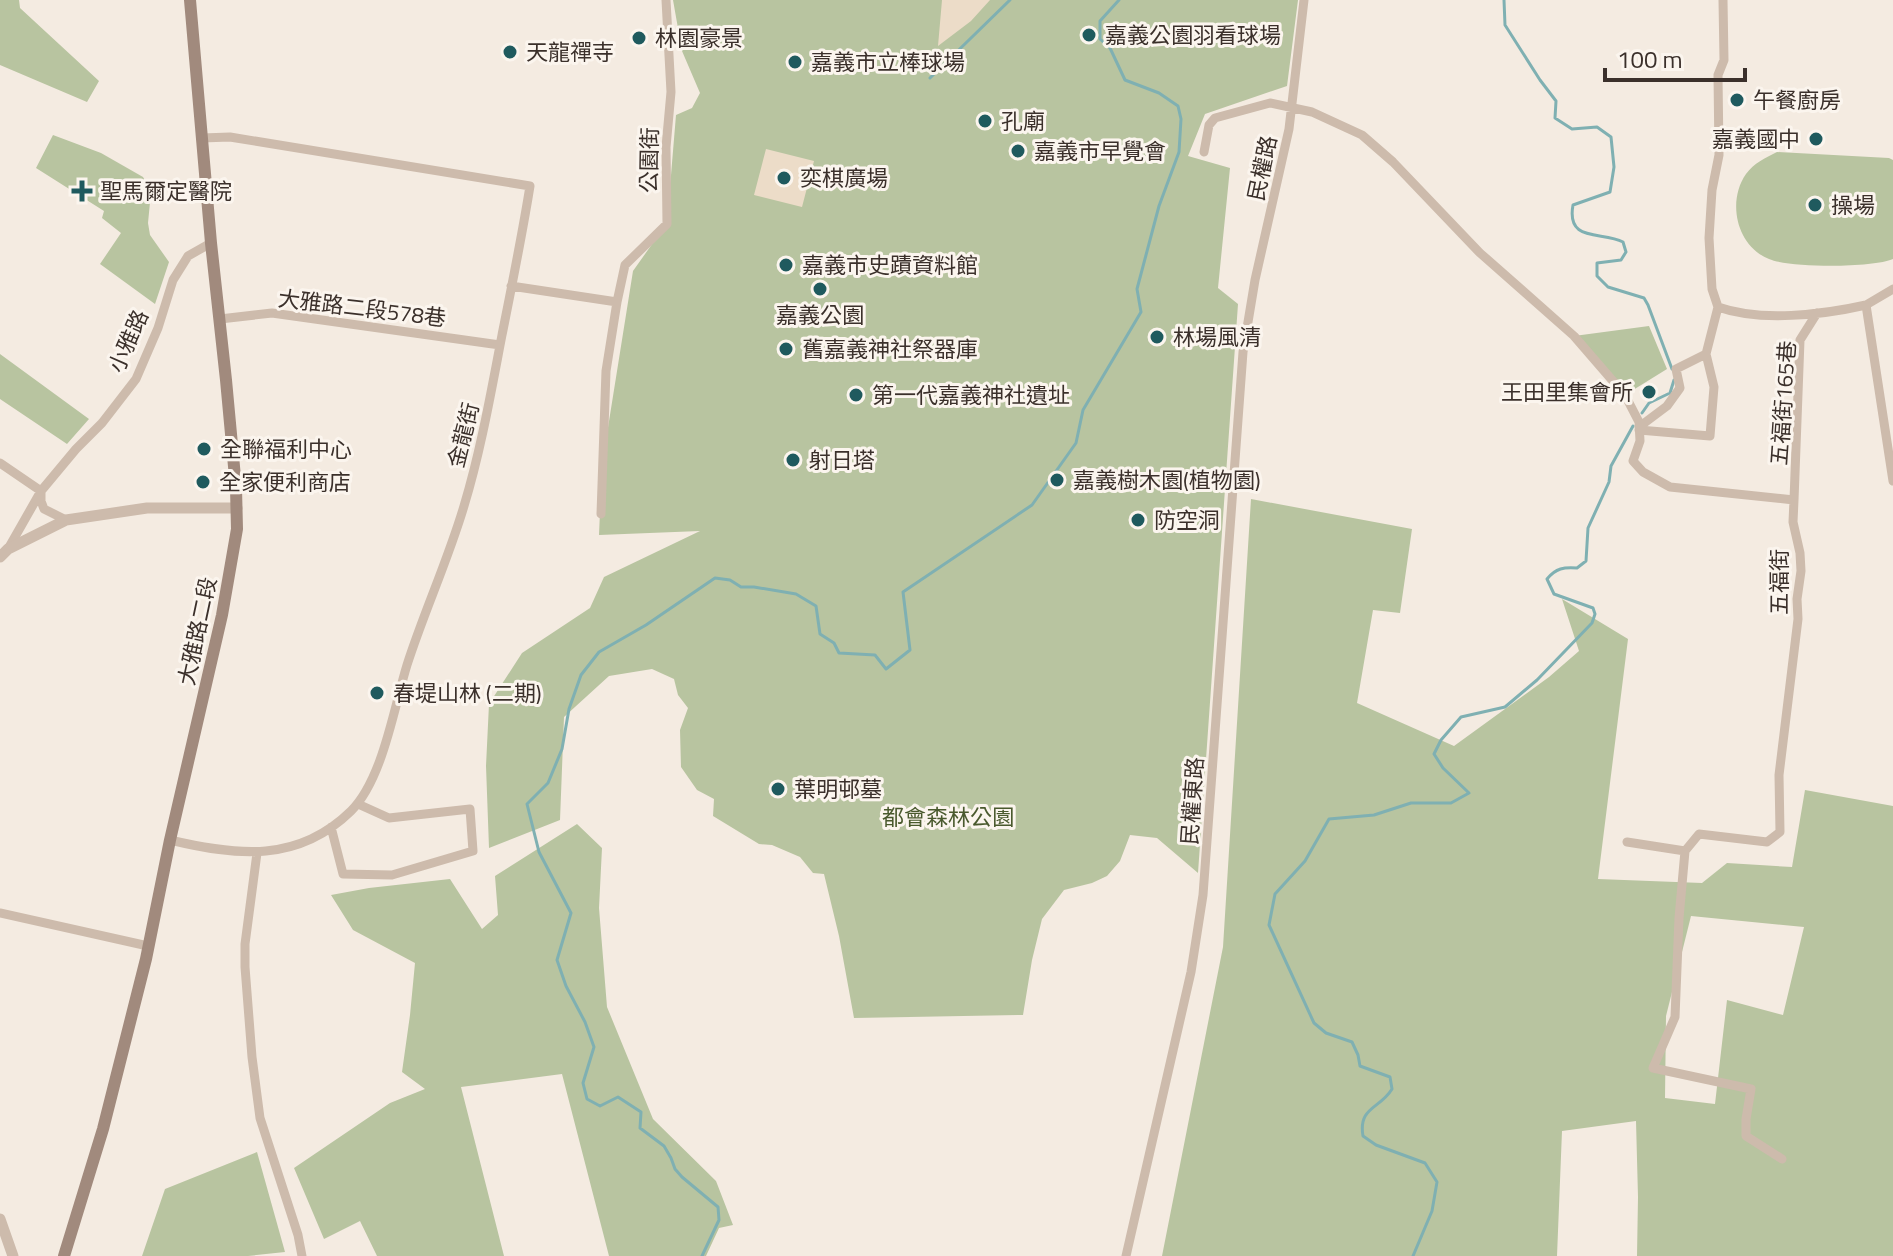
<svg xmlns="http://www.w3.org/2000/svg" width="1893" height="1256" viewBox="0 0 1893 1256" font-family="'Titillium Web','Noto Sans TC',sans-serif">
	<style>
		.green { fill: #b8c4a0; fill-rule: evenodd }
		.plaza { fill: #ecdcc8 }
		.lines { fill: none; stroke-linecap: round; stroke-linejoin: round }
		.stream { stroke: #7fb0b2; stroke-width: 3 }
		.minor { stroke: #cdbbac; stroke-width: 9 }
		.tertiary { stroke: #cdbbac; stroke-width: 11 }
		.secondary { stroke: #a18a7d; stroke-width: 12 }
		.poi-dot { fill: #1f5a5e; stroke: #fbf5ee; stroke-width: 3 }
		.labels { text-anchor: middle; stroke-width: 6; stroke-linejoin: round; paint-order: stroke }
		.poi-label { font-size: 22px; fill: #3b302b; stroke: #fbf5ee; text-anchor: start }
		.street-label { font-size: 22px; fill: #3b302b; stroke: #fbf5ee }
		.park-label { font-size: 22px; fill: #4a5a2e; stroke: #fbf5ee }
	</style>
	<rect width="100%" height="100%" fill="#f4ebe1"/>
	<!-- green -->
	<path class="green" d="M 0,0 L 19,0 L 20,8 L 99,81 L 87,102 L 0,65 Z
		M 673,0 L 1298,0 L 1287,86 L 1205,114 L 1188,156 L 1230,168 L 1218,288 L 1238,304 L 1198,873 L 1157,838 L 1130,835 L 1120,861 L 1107,876 L 1092,883 L 1064,890 L 1042,919 L 1032,960 L 1023,1015 L 854,1018 L 839,936 L 824,874 L 813,873 L 800,857 L 772,845 L 759,844 L 713,816 L 714,799 L 697,790 L 681,767 L 680,730 L 688,708 L 678,695 L 674,679 L 652,669 L 609,676 L 564,717 L 560,820 L 489,848 L 486,766 L 489,704 L 522,653 L 590,608 L 604,577 L 700,531 L 599,535 L 602,465 L 633,271 L 667,223 L 676,115 L 692,108 L 700,93 L 682,51 Z
		M 53,135 L 101,153 L 143,177 L 151,192 L 148,223 L 150,235 L 169,262 L 155,304 L 100,264 L 121,233 L 102,218 L 104,211 L 36,168 Z
		M 1777,152 L 1889,158 L 1893,160 L 1893,259 C 1873,268 1789,268 1769,259 C 1736,246 1727,201 1746,174 C 1754,163 1765,158 1777,152 Z
		M 1649,326 L 1667,369 L 1625,395 L 1574,336 Z
		M 0,354 L 89,419 L 67,444 L 0,399 Z
		M 1251,499 L 1412,529 L 1400,613 L 1373,610 L 1357,703 L 1454,746 L 1549,677 L 1579,651 L 1562,599 L 1628,639 L 1598,879 L 1702,883 L 1727,863 L 1792,867 L 1805,790 L 1893,806 L 1893,1256 L 1637,1256 L 1638,1197 L 1636,1121 L 1562,1131 L 1557,1256 L 1162,1256 L 1223,947 ZM 1691,916 L 1804,927 L 1783,1015 L 1727,1000 L 1715,1104 L 1665,1098 L 1666,1016 Z
		M 577,824 L 602,848 L 599,908 L 607,1007 L 653,1119 L 716,1181 L 733,1225 L 719,1228 L 706,1256 L 609,1256 L 562,1074 L 461,1087 L 504,1256 L 377,1256 L 360,1221 L 324,1239 L 294,1168 L 390,1103 L 425,1089 L 402,1072 L 410,1015 L 415,963 L 353,930 L 331,895 L 369,888 L 450,879 L 482,929 L 498,915 L 495,876 Z
		M 257,1152 L 285,1252 L 248,1256 L 142,1256 L 165,1189 Z"/>
	<!-- plaza -->
	<path class="plaza" d="M 942,0 L 990,0 L 971,21 L 938,46 Z
		M 766,149 L 814,161 L 802,207 L 754,195 Z"/>
	<g class="lines">
		<!-- stream -->
		<path class="stream" d="M 1504,0 L 1505,25 L 1540,80 L 1556,101 L 1555,118 L 1572,129 L 1597,127 L 1611,137 L 1614,167 L 1610,192 L 1573,205 C 1566,243 1602,231 1623,242 L 1626,252 L 1621,260 L 1597,263 L 1597,276 L 1608,287 L 1644,298 L 1648,305 L 1672,369
			M 930,78 L 1010,0
			M 1642,413 L 1649,403 L 1670,393 L 1674,380
			M 702,1256 L 719,1220 L 718,1207 L 682,1177 L 675,1169 L 671,1158 L 664,1146 L 640,1128 L 641,1112 L 618,1097 L 600,1106 L 587,1099 L 583,1083 L 594,1047 L 585,1022 L 566,986 L 557,960 L 571,913 L 539,852 L 527,804 L 548,783 L 562,749 L 569,709 L 581,675 L 599,652 L 646,625 L 715,578 L 730,580 L 741,587 L 754,587 L 796,594 L 816,606 L 820,634 L 834,643 L 839,653 L 875,655 L 886,669 L 910,650 L 903,592 L 1032,505 L 1076,443 L 1083,410 L 1141,312 L 1137,289 L 1159,206 L 1179,152 L 1181,119 L 1178,106 L 1159,93 L 1125,80 L 1110,48 L 1100,39 L 1100,21 L 1119,0
			M 1413,1256 L 1432,1211 L 1437,1182 L 1425,1163 L 1376,1145 L 1363,1136 C 1358,1107 1380,1109 1392,1089 L 1390,1077 L 1360,1066 L 1358,1055 L 1352,1042 L 1326,1033 L 1314,1023 L 1269,925 L 1275,894 L 1305,861 L 1329,819 L 1374,815 L 1411,803 L 1451,803 L 1469,793 L 1443,768 L 1434,754 L 1441,740 L 1461,717 L 1505,707 L 1537,680 L 1592,623 L 1595,614 L 1593,608 L 1554,594 L 1547,579 C 1556,568 1564,567 1577,568 L 1586,561 L 1588,528 L 1609,482 L 1611,466 L 1633,426"/>
		<!-- minor -->
		<path class="minor" d="M 1723,0 L 1724,60 L 1718,75 L 1719,155 L 1712,190 L 1709,238 L 1712,289 L 1718,307 C 1760,322 1822,315 1866,305 L 1893,481
			M 1204,152 L 1209,125 L 1215,118 L 1270,103 L 1312,112 L 1362,135 L 1393,162 L 1480,253 L 1574,336 L 1625,395 L 1639,422 L 1640,441 L 1633,461 L 1643,472 L 1670,487 L 1794,500 L 1793,522 L 1800,553 L 1801,571 L 1797,599 L 1798,619 L 1779,775 L 1780,832 L 1767,842 L 1699,834 L 1685,851 L 1679,918 L 1675,1017 L 1653,1068 L 1751,1089 L 1746,1119 L 1746,1136 L 1782,1159
			M 511,286 L 617,302
			M 1866,305 L 1893,289
			M 220,319 L 272,313 L 500,345
			M 1639,427 L 1667,406 L 1680,388 L 1676,369 L 1706,354 L 1718,307
			M 1639,430 L 1710,436 L 1714,387 L 1706,354
			M 0,463 L 41,491 L 8,549
			M 1794,500 L 1800,340 L 1817,313
			M 601,514 L 606,371 L 617,302 L 625,265 L 667,224 L 666,147 L 671,92 L 666,0
			M 66,520 L 44,509 L 41,501 L 41,491 L 76,449 L 102,423 L 136,379 L 158,328 L 173,280 L 188,256 L 211,243
			M 331,827 L 343,874 L 392,875 L 473,851 L 470,809 L 389,818 L 358,804
			M 170,840 C 237,856 298,863 351,811 C 383,779 394,707 407,665 C 424,612 448,560 464,506 C 481,450 491,392 502,335 C 512,285 522,236 530,186 L 230,137 L 202,138
			M 1627,842 L 1685,851
			M 257,853 L 245,944 L 245,967 L 252,1057 L 260,1118 L 298,1235 L 302,1256
			M 0,913 L 148,946
			M 1126,1256 L 1191,972 L 1203,895 L 1243,352 L 1255,280 L 1289,129 L 1304,0"/>
		<!-- tertiary -->
		<path class="tertiary" d="M 0,557 L 8,549 L 66,520 L 147,508 L 237,508
			M 0,1219 L 13,1256"/>
		<!-- secondary -->
		<path class="secondary" d="M 64,1256 L 103,1129 L 146,959 L 170,840 L 222,615 L 237,529 L 236,488 L 226,380 L 211,243 L 190,0"/>
	</g>
	<!-- markers -->
	<g class="poi-dot">
		<circle cx="1089" cy="35" r="8"/>
		<circle cx="639" cy="38" r="8"/>
		<circle cx="510" cy="52" r="8"/>
		<circle cx="795" cy="62" r="8"/>
		<circle cx="1737" cy="100" r="8"/>
		<circle cx="985" cy="121" r="8"/>
		<circle cx="1816" cy="139" r="8"/>
		<circle cx="1018" cy="151" r="8"/>
		<circle cx="784" cy="178" r="8"/>
		<path d="M78 179h8v8h8v8h-8v8h-8v-8h-8v-8h8z"/>
		<circle cx="1815" cy="205" r="8"/>
		<circle cx="786" cy="265" r="8"/>
		<circle cx="820" cy="289" r="8"/>
		<circle cx="1157" cy="337" r="8"/>
		<circle cx="786" cy="349" r="8"/>
		<circle cx="1649" cy="392" r="8"/>
		<circle cx="856" cy="395" r="8"/>
		<circle cx="204" cy="449" r="8"/>
		<circle cx="793" cy="460" r="8"/>
		<circle cx="1057" cy="480" r="8"/>
		<circle cx="203" cy="482" r="8"/>
		<circle cx="1138" cy="520" r="8"/>
		<circle cx="377" cy="693" r="8"/>
		<circle cx="778" cy="789" r="8"/>
	</g>
	<g class="labels">
		<!-- poi labels -->
		<g class="poi-label">
			<text x="1105" y="43">嘉義公園羽看球場</text>
			<text x="655" y="46">林園豪景</text>
			<text x="526" y="60">天龍禪寺</text>
			<text x="811" y="70">嘉義市立棒球場</text>
			<text x="1753" y="108">午餐廚房</text>
			<text x="1001" y="129">孔廟</text>
			<text x="1800" y="147" text-anchor="end">嘉義國中</text>
			<text x="1034" y="159">嘉義市早覺會</text>
			<text x="800" y="186">奕棋廣場</text>
			<text x="100" y="199">聖馬爾定醫院</text>
			<text x="1831" y="213">操場</text>
			<text x="802" y="273">嘉義市史蹟資料館</text>
			<text x="820" y="323" text-anchor="middle">嘉義公園</text>
			<text x="1173" y="345">林場風清</text>
			<text x="802" y="357">舊嘉義神社祭器庫</text>
			<text x="1633" y="400" text-anchor="end">王田里集會所</text>
			<text x="872" y="403">第一代嘉義神社遺址</text>
			<text x="220" y="457">全聯福利中心</text>
			<text x="809" y="468">射日塔</text>
			<text x="1073" y="488">嘉義樹木園(植物園)</text>
			<text x="219" y="490">全家便利商店</text>
			<text x="1154" y="528">防空洞</text>
			<text x="393" y="701">春堤山林 (二期)</text>
			<text x="794" y="797">葉明邨墓</text>
		</g>
		<!-- street labels -->
		<g class="street-label">
			<text transform="translate(649 160) rotate(-89)" y="8">公園街</text>
			<text transform="translate(1262 168) rotate(-78)" y="8">民權路</text>
			<text transform="translate(362 308) rotate(7)" y="8">大雅路二段578巷</text>
			<text transform="translate(128 341) rotate(-66)" y="8">小雅路</text>
			<text transform="translate(1783 403) rotate(-86)" y="8">五福街165巷</text>
			<text transform="translate(463 435) rotate(-76)" y="8">金龍街</text>
			<text transform="translate(1779 582) rotate(-90)" y="8">五福街</text>
			<text transform="translate(197 631) rotate(-78)" y="8">大雅路二段</text>
			<text transform="translate(1192 801) rotate(-86)" y="8">民權東路</text>
		</g>
		<!-- park labels -->
		<g class="park-label">
			<text x="948" y="825">都會森林公園</text>
		</g>
	</g>
	<!-- scale -->
	<path d="M1605 68v12h140v-12" fill="none" stroke="#3b302b" stroke-width="4"/>
	<text x="1617" y="68" font-size="24" fill="#3b302b" stroke="#fbf5ee" stroke-width="6" paint-order="stroke">100 m</text>
</svg>
